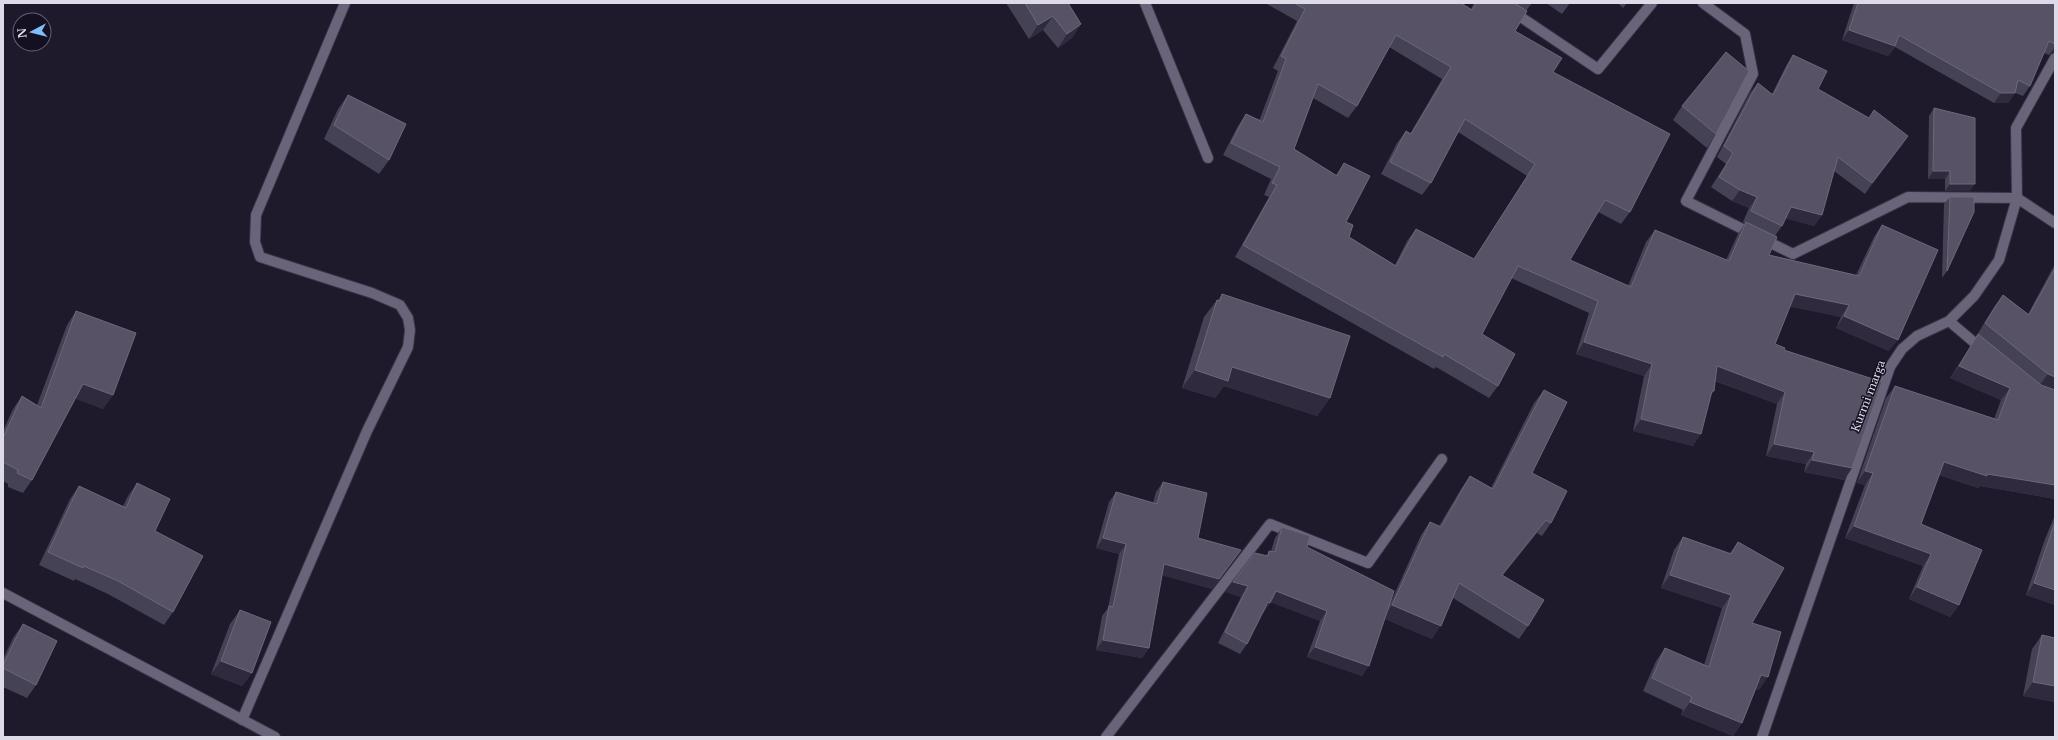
<svg xmlns="http://www.w3.org/2000/svg" width="2058" height="740" viewBox="0 0 2058 740" font-family="'Libre Baskerville',serif">
	<style>
		.lines { fill: none; stroke-linecap: round; stroke-linejoin: round }
		.street-casing { stroke: #373342; stroke-width: 12 }
		.street { stroke: #69647a; stroke-width: 10 }
		.wall { fill: #464255; fill-rule: evenodd }
		.shaded-wall { fill: #2f2a3e }
		.building { fill: #575265; stroke: #6c6879; fill-rule: evenodd }
		.labels { text-anchor: middle; stroke-width: 3; stroke-linejoin: round; paint-order: stroke }
		.street-label { font-size: 11px; fill: #dedbe8; stroke: #151021 }
	</style>
	<rect width="100%" height="100%" fill="#1e192b"/>
	<g class="lines">
		<defs>
			<path id="street" d="M 1145,3 L 1208,158
				M 1500,3 L 1598,69 L 1652,3
				M 1703,3 L 1745,34 L 1753,74 L 1686,201 L 1793,254 L 1908,197 L 2017,198 L 2055,223
				M 1949,321 L 1983,350
				M 3,593 L 275,737
				M 242,720 L 367,431 L 408,347 L 410,330 L 408,318 L 400,305 L 372,293 L 260,257 L 255,242 L 256,215 L 345,3
				M 1106,737 L 1270,524 L 1368,563 L 1442,459
				M 1762,737 L 1890,367 L 1902,349 L 1917,336 L 1949,321 L 1974,296 L 1999,260 L 2017,198 L 2016,128 L 2055,58"/>
		</defs>
		<!-- street casing -->
		<use href="#street" class="street-casing"/>
		<!-- street -->
		<use href="#street" class="street"/>
	</g>
	<!-- wall -->
	<path class="wall" d="M 1006,3 L 1068,3 L 1081,24 L 1072,38 L 1058,48 L 1043,30 L 1029,39 Z
		M 1265,3 L 1461,3 L 1471,9 L 1474,3 L 1532,3 L 1526,11 L 1515,31 L 1553,72 L 1630,212 L 1621,224 L 1598,212 L 1570,260 L 1628,286 L 1646,242 L 1655,230 L 1726,260 L 1738,234 L 1745,223 L 1743,222 L 1749,208 L 1732,201 L 1711,187 L 1726,164 L 1717,157 L 1750,93 L 1758,83 L 1772,94 L 1786,66 L 1793,55 L 1818,89 L 1869,118 L 1908,136 L 1865,194 L 1834,171 L 1822,215 L 1814,226 L 1785,218 L 1782,226 L 1775,236 L 1769,255 L 1856,275 L 1874,237 L 1882,225 L 1889,351 L 1836,328 L 1841,317 L 1790,306 L 1775,344 L 1784,350 L 1852,468 L 1844,480 L 1804,472 L 1806,464 L 1766,456 L 1777,404 L 1715,381 L 1714,391 L 1711,395 L 1693,446 L 1633,431 L 1644,376 L 1576,354 L 1589,313 L 1511,278 L 1482,334 L 1498,386 L 1489,398 L 1436,367 L 1434,369 L 1235,257 L 1269,197 L 1264,195 L 1271,179 L 1223,155 L 1238,126 L 1246,114 L 1259,121 L 1278,71 L 1273,68 L 1297,21 ZM 1389,47 L 1442,79 L 1410,134 L 1406,131 L 1397,143 L 1381,174 L 1422,195 L 1431,183 L 1458,132 L 1527,176 L 1474,259 L 1416,229 L 1407,241 L 1395,265 L 1349,237 L 1346,222 L 1344,163 L 1336,175 L 1294,149 L 1313,98 L 1348,118 L 1357,106 Z
		M 1546,3 L 1570,3 L 1562,14 Z
		M 1618,3 L 1627,3 L 1623,8 Z
		M 1854,3 L 2055,3 L 2055,52 L 2052,52 L 2049,55 L 2044,53 L 2030,86 L 2023,96 L 2015,93 L 2008,103 L 1994,103 L 1895,47 L 1888,56 L 1842,40 Z
		M 348,95 L 389,160 L 379,174 L 324,139 L 338,109 Z
		M 1682,106 L 1716,134 L 1707,148 L 1673,120 Z
		M 1934,108 L 1970,191 L 1945,191 L 1945,179 L 1928,179 L 1929,116 Z
		M 1950,197 L 1947,271 L 1942,278 L 1944,204 Z
		M 2055,264 L 2055,499 L 1980,486 L 1978,488 L 1939,475 L 1921,524 L 1959,605 L 1950,617 L 1909,599 L 1923,566 L 1845,538 L 1865,485 L 1857,483 L 1886,398 L 1895,386 L 1994,419 L 2001,400 L 1950,378 L 1977,336 L 1977,335 L 1994,307 L 2003,295 L 2028,314 Z
		M 1222,294 L 1330,398 L 1317,416 L 1224,386 L 1215,398 L 1182,388 L 1204,317 L 1217,300 L 1218,300 Z
		M 76,311 L 113,395 L 103,409 L 75,398 L 32,480 L 23,493 L 8,487 L 8,484 L 3,481 L 3,431 L 13,409 L 22,396 L 37,405 L 67,325 Z
		M 1544,390 L 1532,473 L 1551,523 L 1542,536 L 1537,533 L 1503,575 L 1528,626 L 1519,639 L 1453,598 L 1432,639 L 1385,619 L 1362,676 L 1307,657 L 1320,621 L 1271,602 L 1263,613 L 1262,613 L 1247,644 L 1240,654 L 1218,643 L 1241,597 L 1226,592 L 1233,582 L 1266,556 L 1269,551 L 1271,551 L 1275,538 L 1282,527 L 1307,547 L 1390,604 L 1421,535 L 1430,522 L 1439,526 L 1461,489 L 1470,476 L 1491,488 L 1534,403 Z
		M 1163,482 L 1198,538 L 1241,550 L 1212,589 L 1162,575 L 1149,648 L 1142,658 L 1096,650 L 1102,616 L 1108,608 L 1119,554 L 1096,548 L 1109,502 L 1116,492 L 1153,503 L 1156,492 Z
		M 137,483 L 155,531 L 173,612 L 164,625 L 108,594 L 75,579 L 74,581 L 39,565 L 70,499 L 79,486 L 123,506 L 128,496 Z
		M 2055,515 L 2055,605 L 2026,595 L 2045,539 Z
		M 1683,537 L 1730,553 L 1738,542 L 1752,623 L 1759,690 L 1756,689 L 1742,723 L 1733,736 L 1681,715 L 1683,710 L 1643,691 L 1656,661 L 1665,648 L 1704,665 L 1722,608 L 1661,588 L 1674,550 Z
		M 240,610 L 252,673 L 242,686 L 211,674 L 230,624 Z
		M 23,624 L 36,685 L 27,698 L 3,687 L 3,659 L 13,638 Z
		M 2042,635 L 2055,702 L 2023,696 L 2032,649 Z"/>
	<!-- shaded-wall -->
	<path class="shaded-wall" d="M 1053,16 L 1043,30 L 1029,39 L 1038,25 Z
		M 1081,24 L 1072,38 L 1058,48 L 1067,34 Z
		M 1849,30 L 1895,46 L 1888,56 L 1842,40 Z
		M 2055,47 L 2055,52 L 2052,52 L 2049,55 Z
		M 2001,93 L 2015,93 L 2008,103 L 1994,103 Z
		M 1908,136 L 1901,147 L 1865,194 L 1872,183 Z
		M 1933,171 L 1950,171 L 1945,179 L 1928,179 Z
		M 1950,184 L 1975,184 L 1970,191 L 1945,191 Z
		M 1740,190 L 1757,197 L 1749,208 L 1732,201 Z
		M 1791,207 L 1822,215 L 1814,226 L 1783,218 Z
		M 1795,294 L 1849,305 L 1841,317 L 1786,306 Z
		M 1844,316 L 1898,340 L 1889,351 L 1836,328 Z
		M 1584,342 L 1652,364 L 1644,376 L 1576,354 Z
		M 1717,366 L 1785,392 L 1777,404 L 1708,378 Z
		M 1959,366 L 2010,388 L 2001,400 L 1950,378 Z
		M 1232,367 L 1330,398 L 1317,416 L 1224,386 L 1215,398 L 1182,388 L 1195,370 Z
		M 2048,374 L 2055,377 L 2055,392 L 2039,386 Z
		M 83,384 L 113,395 L 103,409 L 73,398 Z
		M 1641,419 L 1701,434 L 1693,446 L 1633,431 Z
		M 1774,444 L 1814,452 L 1806,464 L 1766,456 Z
		M 1812,460 L 1852,468 L 1844,480 L 1804,472 Z
		M 1944,462 L 1987,474 L 2055,485 L 2055,499 L 1980,486 L 1978,488 L 1935,474 Z
		M 1865,471 L 1873,473 L 1865,485 L 1857,483 Z
		M 1546,520 L 1537,533 L 1493,588 L 1502,575 Z
		M 1854,526 L 1931,554 L 1923,566 L 1845,538 Z
		M 1103,538 L 1126,544 L 1119,554 L 1096,548 Z
		M 1241,550 L 1212,589 L 1157,574 L 1164,564 Z
		M 1670,575 L 1731,595 L 1722,608 L 1661,588 Z
		M 1233,582 L 1248,586 L 1241,597 L 1226,592 Z
		M 2034,583 L 2055,590 L 2055,605 L 2026,595 Z
		M 1917,587 L 1959,605 L 1950,617 L 1909,599 Z
		M 1276,591 L 1327,611 L 1320,621 L 1269,602 Z
		M 1268,602 L 1270,603 L 1263,613 L 1260,612 Z
		M 1392,605 L 1441,626 L 1432,639 L 1383,618 Z
		M 1103,640 L 1149,648 L 1142,658 L 1096,650 Z
		M 1315,647 L 1369,666 L 1362,676 L 1307,657 Z
		M 221,661 L 252,673 L 242,686 L 211,674 Z
		M 1761,675 L 1768,677 L 1759,690 L 1752,688 Z
		M 2033,682 L 2055,686 L 2055,702 L 2023,696 Z
		M 1690,702 L 1742,723 L 1733,736 L 1681,715 Z"/>
	<!-- building -->
	<path class="building" d="M 1025,3 L 1068,3 L 1081,24 L 1067,34 L 1053,16 L 1038,25 Z
		M 1294,3 L 1461,3 L 1472,10 L 1476,3 L 1514,3 L 1527,11 L 1515,31 L 1562,58 L 1553,72 L 1670,134 L 1630,212 L 1605,200 L 1570,260 L 1631,287 L 1655,230 L 1729,261 L 1746,222 L 1777,237 L 1769,255 L 1859,276 L 1882,225 L 1938,250 L 1898,340 L 1844,316 L 1849,305 L 1795,294 L 1775,344 L 1785,348 L 1784,350 L 1882,382 L 1852,468 L 1812,460 L 1814,452 L 1774,444 L 1785,392 L 1717,366 L 1714,391 L 1712,391 L 1701,434 L 1641,419 L 1652,364 L 1584,342 L 1598,301 L 1518,266 L 1482,334 L 1515,354 L 1498,386 L 1444,354 L 1443,357 L 1243,245 L 1277,185 L 1272,183 L 1280,167 L 1231,143 L 1246,114 L 1263,122 L 1286,59 L 1281,56 L 1305,9 ZM 1396,35 L 1451,67 L 1411,134 L 1406,131 L 1390,162 L 1431,183 L 1465,119 L 1535,164 L 1474,259 L 1416,229 L 1396,266 L 1349,237 L 1353,225 L 1346,222 L 1370,176 L 1344,163 L 1337,176 L 1294,149 L 1318,84 L 1357,106 Z
		M 1858,3 L 2055,3 L 2055,44 L 2049,41 L 2030,86 L 2018,80 L 2015,93 L 2001,93 L 1899,35 L 1895,46 L 1849,30 Z
		M 1726,52 L 1749,71 L 1716,134 L 1682,106 Z
		M 1793,55 L 1827,71 L 1818,89 L 1869,118 L 1874,110 L 1908,136 L 1872,183 L 1838,157 L 1822,215 L 1791,207 L 1782,226 L 1751,211 L 1757,197 L 1740,190 L 1719,177 L 1733,153 L 1724,146 L 1758,83 L 1773,95 Z
		M 348,95 L 406,124 L 389,160 L 334,125 Z
		M 1934,108 L 1975,118 L 1975,184 L 1950,184 L 1950,171 L 1933,171 Z
		M 1950,197 L 1974,197 L 1974,212 L 1947,271 Z
		M 2055,268 L 2055,377 L 2048,374 L 1985,323 L 2003,295 L 2029,315 Z
		M 1222,294 L 1350,336 L 1330,398 L 1232,367 L 1228,381 L 1195,370 L 1217,300 L 1220,301 Z
		M 76,311 L 136,333 L 113,395 L 83,384 L 32,480 L 17,473 L 18,470 L 3,462 L 3,438 L 22,396 L 41,408 Z
		M 1978,334 L 2041,385 L 2055,390 L 2055,485 L 1987,474 L 1987,476 L 1944,462 L 1921,524 L 1982,550 L 1959,605 L 1917,587 L 1931,554 L 1854,526 L 1873,473 L 1865,471 L 1895,386 L 1998,420 L 2010,388 L 1959,366 Z
		M 1544,390 L 1567,402 L 1532,473 L 1567,491 L 1551,523 L 1546,520 L 1502,575 L 1544,600 L 1528,626 L 1459,583 L 1441,626 L 1392,605 L 1430,522 L 1441,527 L 1470,476 L 1493,489 Z
		M 1163,482 L 1207,493 L 1198,538 L 1241,550 L 1219,579 L 1164,564 L 1149,648 L 1103,640 L 1109,606 L 1113,607 L 1126,544 L 1103,538 L 1116,492 L 1157,504 Z
		M 137,483 L 170,499 L 155,531 L 203,556 L 173,612 L 118,581 L 84,566 L 83,568 L 48,552 L 79,486 L 126,508 Z
		M 2055,522 L 2055,590 L 2034,583 Z
		M 1282,527 L 1310,536 L 1307,547 L 1394,591 L 1369,666 L 1315,647 L 1327,611 L 1276,591 L 1270,603 L 1268,602 L 1247,644 L 1225,632 L 1248,586 L 1233,582 L 1255,553 L 1268,556 L 1269,551 L 1275,552 Z
		M 1683,537 L 1731,554 L 1738,542 L 1784,568 L 1752,623 L 1781,632 L 1768,677 L 1761,675 L 1742,723 L 1690,702 L 1692,697 L 1652,678 L 1665,648 L 1709,667 L 1731,595 L 1670,575 Z
		M 240,610 L 271,622 L 252,673 L 221,661 Z
		M 23,624 L 57,641 L 36,685 L 3,668 L 3,665 Z
		M 2042,635 L 2055,638 L 2055,686 L 2033,682 Z"/>
	<g class="labels">
		<!-- street labels -->
		<g class="street-label">
			<text transform="translate(1868 396) rotate(-69)" y="4">Kurmi marga</text>
		</g>
	</g>
	<!-- border -->
	<rect width="2058" height="740" fill="none" stroke="#dedbe8" stroke-width="8"/>
	<!-- north arrow -->
	<g transform="translate(32 32) rotate(263)"><circle r="19" fill="#151021" stroke="#656171"/>
	<path d="M0-3L7 15L0 10L-7 15Z" fill="#7dbef9"/>
	<text y="-6" font-size="11" font-weight="bold" text-anchor="middle" fill="#dedbe8">N</text>
	</g>
</svg>
